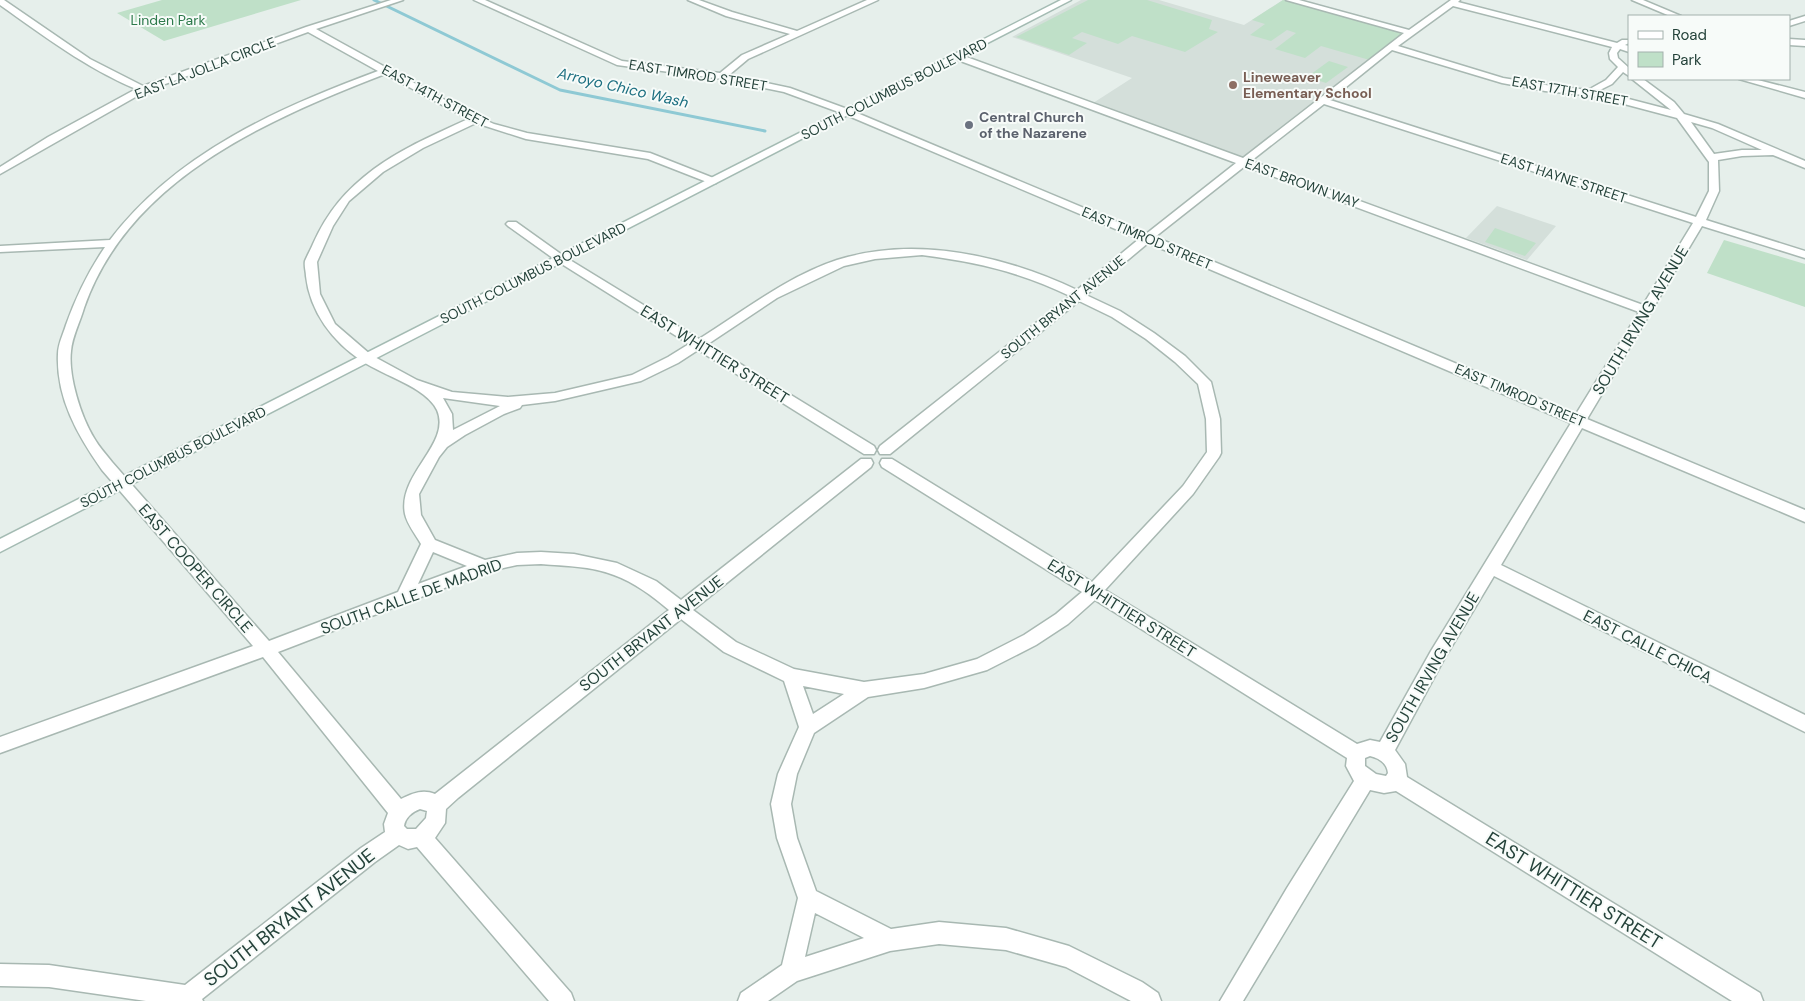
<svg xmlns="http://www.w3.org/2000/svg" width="1805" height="1001" viewBox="0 0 1805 1001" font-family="'DM Sans',sans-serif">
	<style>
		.built { fill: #d4dfda }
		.green { fill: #bfe0c8 }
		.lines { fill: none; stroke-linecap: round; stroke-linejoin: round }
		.stream { stroke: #8ec9d4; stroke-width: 3 }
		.street-casing { stroke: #a8b8b2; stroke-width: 3 }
		.secondary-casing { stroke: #a4bbb3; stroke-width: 3 }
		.street { fill: #fff; fill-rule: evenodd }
		.secondary { fill: #fff; fill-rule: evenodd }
		.education-dot { fill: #8d6e63; stroke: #f7fbf9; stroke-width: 2 }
		.worship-dot { fill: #6b7280; stroke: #f7fbf9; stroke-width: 2 }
		.labels { text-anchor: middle; stroke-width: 4; stroke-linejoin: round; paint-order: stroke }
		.far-park-label { font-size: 14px; fill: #2d7a4b; stroke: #f7fbf9 }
		.far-street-label { font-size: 14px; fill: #24423a; stroke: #f7fbf9 }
		.far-education-label { font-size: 14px; font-weight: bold; fill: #785e54; stroke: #f7fbf9; text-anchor: start }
		.far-worship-label { font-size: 14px; font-weight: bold; fill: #5b616d; stroke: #f7fbf9; text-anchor: start }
		.far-water-label { font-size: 15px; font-style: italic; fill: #1c6f80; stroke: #f7fbf9 }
		.street-label { font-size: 16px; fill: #24423a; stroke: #f7fbf9 }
		.near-street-label { font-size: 19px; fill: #24423a; stroke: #f7fbf9 }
	</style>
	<rect width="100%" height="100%" fill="#e6efeb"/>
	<!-- built -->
	<path class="built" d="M 1081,0 L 1159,0 L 1244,25 L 1283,0 L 1290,0 L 1412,33 L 1245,162 L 1090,105 L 1132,78 L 1012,37 Z
		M 1497,206 L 1556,226 L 1527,260 L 1466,238 Z"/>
	<!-- green -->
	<path class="green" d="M 162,0 L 301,0 L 164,41 L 117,13 Z
		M 1088,0 L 1147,0 L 1212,20 L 1209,29 L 1218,32 L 1185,52 L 1132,36 L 1118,44 L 1082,32 L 1072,38 L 1087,43 L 1069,55 L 1016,37 Z
		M 1283,0 L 1326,12 L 1329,11 L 1412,33 L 1373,61 L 1321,46 L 1305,58 L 1275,49 L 1296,33 L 1287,30 L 1271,41 L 1250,35 L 1265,24 L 1252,20 Z
		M 1329,61 L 1348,67 L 1326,83 L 1307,77 Z
		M 1495,228 L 1536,243 L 1525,256 L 1485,242 Z
		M 1724,240 L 1805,264 L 1805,307 L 1707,273 Z"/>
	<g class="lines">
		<!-- stream -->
		<path class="stream" d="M 374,0 L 560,90 L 765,131"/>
		<defs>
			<path id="street" d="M 0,0 L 4,0 L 90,59 L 143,86 L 306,27 L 391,0 L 403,0 L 316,29 L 467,112 L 494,124 L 527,133 L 650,153 L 716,179 L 717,181 L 716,183 L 712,184 L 648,159 L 526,139 L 476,123 L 423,148 L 383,172 L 349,201 L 333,226 L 317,262 L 320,294 L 335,324 L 371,355 L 417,380 L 452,392 L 508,397 L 555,393 L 632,375 L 668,357 L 689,344 L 557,261 L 508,226 L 506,224 L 508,222 L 516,222 L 565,257 L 699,339 C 744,311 786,277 837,260 C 916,235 1005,256 1077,290 L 1139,239 L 844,114 L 784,92 L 722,79 L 617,65 L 474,0 L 485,0 L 622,61 L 720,73 L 742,55 L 790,34 L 726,16 L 688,0 L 699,0 L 732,12 L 797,31 L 867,0 L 878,0 L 748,59 L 729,75 L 790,88 L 850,110 L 1146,234 L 1236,163 L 955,59 L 955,55 L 961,55 L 1243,158 L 1404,33 L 1286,0 L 1299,0 L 1409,30 L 1451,0 L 1460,0 L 1458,2 L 1617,43 L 1622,40 L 1628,40 L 1629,43 L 1625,45 L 1629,46 L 1629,52 L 1620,49 L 1617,53 L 1618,58 L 1629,68 L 1629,76 L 1623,72 L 1612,84 L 1598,91 L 1671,110 L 1632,79 L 1643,79 L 1674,102 L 1684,114 L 1718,124 L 1805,161 L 1805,168 L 1773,155 L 1742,156 L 1718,160 L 1719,191 L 1706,220 L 1805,251 L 1805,258 L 1702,226 L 1587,419 L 1805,510 L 1805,522 L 1582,428 L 1501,565 L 1805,715 L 1805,732 L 1494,576 L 1443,661 L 1395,750 L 1405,764 L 1407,777 L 1760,993 L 1763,1001 L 1732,1001 L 1396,791 L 1384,793 L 1370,790 L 1243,1001 L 1220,1001 L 1287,888 L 1354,781 L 1346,766 L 1347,758 L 1095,600 L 1068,624 L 1036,645 L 987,670 L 924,688 L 868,697 L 814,733 L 797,774 L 791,804 L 797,838 L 816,891 L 891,929 L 939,922 L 1006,928 L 1069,946 L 1142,982 L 1158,993 L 1161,1001 L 1131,1001 L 1066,967 L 1006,950 L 939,944 L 890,951 L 797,981 L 768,1001 L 738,1001 L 741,993 L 782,965 L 798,898 L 777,838 L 771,804 L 778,774 L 799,727 L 784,681 L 724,652 L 681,619 L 458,798 L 446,809 L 445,823 L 435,838 L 571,993 L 574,1001 L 549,1001 L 417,847 L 408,849 L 399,845 L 375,862 L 202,999 L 203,1001 L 146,1001 L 49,987 L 0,986 L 0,964 L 49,965 L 185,985 L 361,848 L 385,832 L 384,824 L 388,813 L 263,657 L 0,753 L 0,737 L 253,646 L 102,470 C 78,436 56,398 58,354 C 58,344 63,335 66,325 C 76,297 88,272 105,247 L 0,252 L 0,246 L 110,240 C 176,153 278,108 378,71 L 308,32 L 146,91 L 0,174 L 0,167 L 48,137 L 136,89 C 86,68 44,36 0,5 ZM 1453,6 L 1612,47 L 1609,53 L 1610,59 L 1618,67 L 1606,80 L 1588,90 L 1545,85 L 1503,78 L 1398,46 ZM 1392,50 L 1502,83 L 1545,91 L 1594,96 L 1677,118 L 1709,162 L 1709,191 L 1696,217 L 1330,100 ZM 385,74 L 468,119 C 436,134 402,148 374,169 C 346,190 328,211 313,244 C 311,249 307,256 305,261 C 304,266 306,272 306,276 C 310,312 333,342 362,361 C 384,376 426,387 437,410 C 452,444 397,474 405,514 C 407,524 416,535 421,544 L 398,592 L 269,641 L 112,462 C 106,454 99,447 94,438 C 81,417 68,376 71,351 C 72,337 80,322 84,308 C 128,180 268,119 385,74 ZM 1324,104 L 1693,223 L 1643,305 L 1251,161 ZM 1691,122 L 1712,128 L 1762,150 L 1742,150 L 1714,154 ZM 1245,166 L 1639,312 L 1576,414 L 1155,237 ZM 1148,243 L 1571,423 L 1431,651 L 1380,742 L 1370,740 L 1357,744 L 1105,590 L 1193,494 L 1219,457 L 1221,453 L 1220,419 L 1211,382 L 1185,356 L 1154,333 L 1120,311 L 1086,295 ZM 922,255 C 977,262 1020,272 1070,296 L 880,446 L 878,450 L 880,454 L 890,454 L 1079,301 L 1112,317 L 1146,339 L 1175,362 L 1198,384 L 1206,419 L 1207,452 L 1183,486 L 1092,582 L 892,459 L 882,459 L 880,463 L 882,467 L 1082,592 L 1056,614 L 1024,635 L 977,659 L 924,674 L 864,682 L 794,669 L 736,642 L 693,610 L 871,467 L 873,463 L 871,459 L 861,459 L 681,600 L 656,581 L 617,563 L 574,554 L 541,552 L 517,553 L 485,560 L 435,540 L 421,515 L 419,494 L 439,457 L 447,447 L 465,435 L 504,414 L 520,408 L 522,405 L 555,401 L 641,381 L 678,363 L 698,350 L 864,454 L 874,454 L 876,450 L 874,446 L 708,344 L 777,298 L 844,266 L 875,259 ZM 443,398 L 500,406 L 453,430 L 452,414 ZM 433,552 L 467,566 L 418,584 ZM 541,564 C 565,566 591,566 614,575 C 634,582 652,596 669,610 L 435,794 C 423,789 413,793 401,799 L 278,652 L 486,572 L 517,565 ZM 803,686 L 844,694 L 813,714 ZM 1370,756 C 1379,758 1387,763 1388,773 L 1386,776 L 1376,774 L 1365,766 L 1365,758 ZM 420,809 L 427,811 L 426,818 L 416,829 L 407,829 L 404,826 C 405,818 412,812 420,809 ZM 815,913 L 864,938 L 805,957 Z
				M 1632,0 L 1643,0 L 1681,16 L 1670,16 Z
				M 1805,16 L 1805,21 L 1789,26 L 1789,21 Z
				M 1789,39 L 1805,40 L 1805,46 L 1789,45 Z
				M 1739,79 L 1754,79 L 1805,92 L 1805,98 Z"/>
			<path id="secondary" d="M 1061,0 L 1071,0 L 0,552 L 0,539 Z"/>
		</defs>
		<!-- street casing -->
		<use href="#street" class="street-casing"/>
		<!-- secondary casing -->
		<use href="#secondary" class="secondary-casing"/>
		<!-- street -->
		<use href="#street" class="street"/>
		<!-- secondary -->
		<use href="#secondary" class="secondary"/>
	</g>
	<!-- markers -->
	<circle class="education-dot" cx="1233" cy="85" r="5"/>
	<circle class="worship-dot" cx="969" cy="125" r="5"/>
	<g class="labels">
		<!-- far-park labels -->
		<g class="far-park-label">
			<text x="168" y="25">Linden Park</text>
		</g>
		<!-- far-street labels -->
		<g class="far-street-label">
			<text transform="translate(205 68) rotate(-21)" y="5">EAST LA JOLLA CIRCLE</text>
			<text transform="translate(698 75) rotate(9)" y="5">EAST TIMROD STREET</text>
			<text transform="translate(894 89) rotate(-27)" y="5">SOUTH COLUMBUS BOULEVARD</text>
			<text transform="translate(1570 91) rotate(10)" y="5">EAST 17TH STREET</text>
			<text transform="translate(435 96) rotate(28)" y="5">EAST 14TH STREET</text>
			<text transform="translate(1564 178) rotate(18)" y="5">EAST HAYNE STREET</text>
			<text transform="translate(1302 183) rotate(20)" y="5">EAST BROWN WAY</text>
			<text transform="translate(1147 238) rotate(23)" y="5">EAST TIMROD STREET</text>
			<text transform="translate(533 273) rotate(-27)" y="5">SOUTH COLUMBUS BOULEVARD</text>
			<text transform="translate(1063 307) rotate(-39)" y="5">SOUTH BRYANT AVENUE</text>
			<text transform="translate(1520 395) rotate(23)" y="5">EAST TIMROD STREET</text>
			<text transform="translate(173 457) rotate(-27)" y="5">SOUTH COLUMBUS BOULEVARD</text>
		</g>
		<!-- far-education labels -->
		<g class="far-education-label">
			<text x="1243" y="82">Lineweaver<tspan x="1243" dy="16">Elementary School</tspan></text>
		</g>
		<!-- far-worship labels -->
		<g class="far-worship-label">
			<text x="979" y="122">Central Church<tspan x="979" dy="16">of the Nazarene</tspan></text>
		</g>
		<!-- far-water labels -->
		<g class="far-water-label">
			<text transform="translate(623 88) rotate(13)" y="5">Arroyo Chico Wash</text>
		</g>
		<!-- street labels -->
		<g class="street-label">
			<text transform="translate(1640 320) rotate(-59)" y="6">SOUTH IRVING AVENUE</text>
			<text transform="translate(715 354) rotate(32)" y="6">EAST WHITTIER STREET</text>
			<text transform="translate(196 568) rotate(49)" y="6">EAST COOPER CIRCLE</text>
			<text transform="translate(411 596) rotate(-20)" y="6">SOUTH CALLE DE MADRID</text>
			<text transform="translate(1122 608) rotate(32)" y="6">EAST WHITTIER STREET</text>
			<text transform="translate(651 633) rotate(-38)" y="6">SOUTH BRYANT AVENUE</text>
			<text transform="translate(1648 646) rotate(27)" y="6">EAST CALLE CHICA</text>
			<text transform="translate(1432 667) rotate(-60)" y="6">SOUTH IRVING AVENUE</text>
		</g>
		<!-- near-street labels -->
		<g class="near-street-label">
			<text transform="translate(1574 890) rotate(32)" y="7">EAST WHITTIER STREET</text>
			<text transform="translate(289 917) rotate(-38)" y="7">SOUTH BRYANT AVENUE</text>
		</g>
	</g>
	<!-- legend -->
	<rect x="1628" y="15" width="162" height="65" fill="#f7fbf9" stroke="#a3b1ad"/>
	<rect x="1638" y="31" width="25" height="8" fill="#ffffff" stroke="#a3b1ad"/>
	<text x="1672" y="40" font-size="15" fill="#24423a">Road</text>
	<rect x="1638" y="52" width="25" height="15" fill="#bfe0c8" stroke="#a3b1ad"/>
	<text x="1672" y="65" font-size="15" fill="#24423a">Park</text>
</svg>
